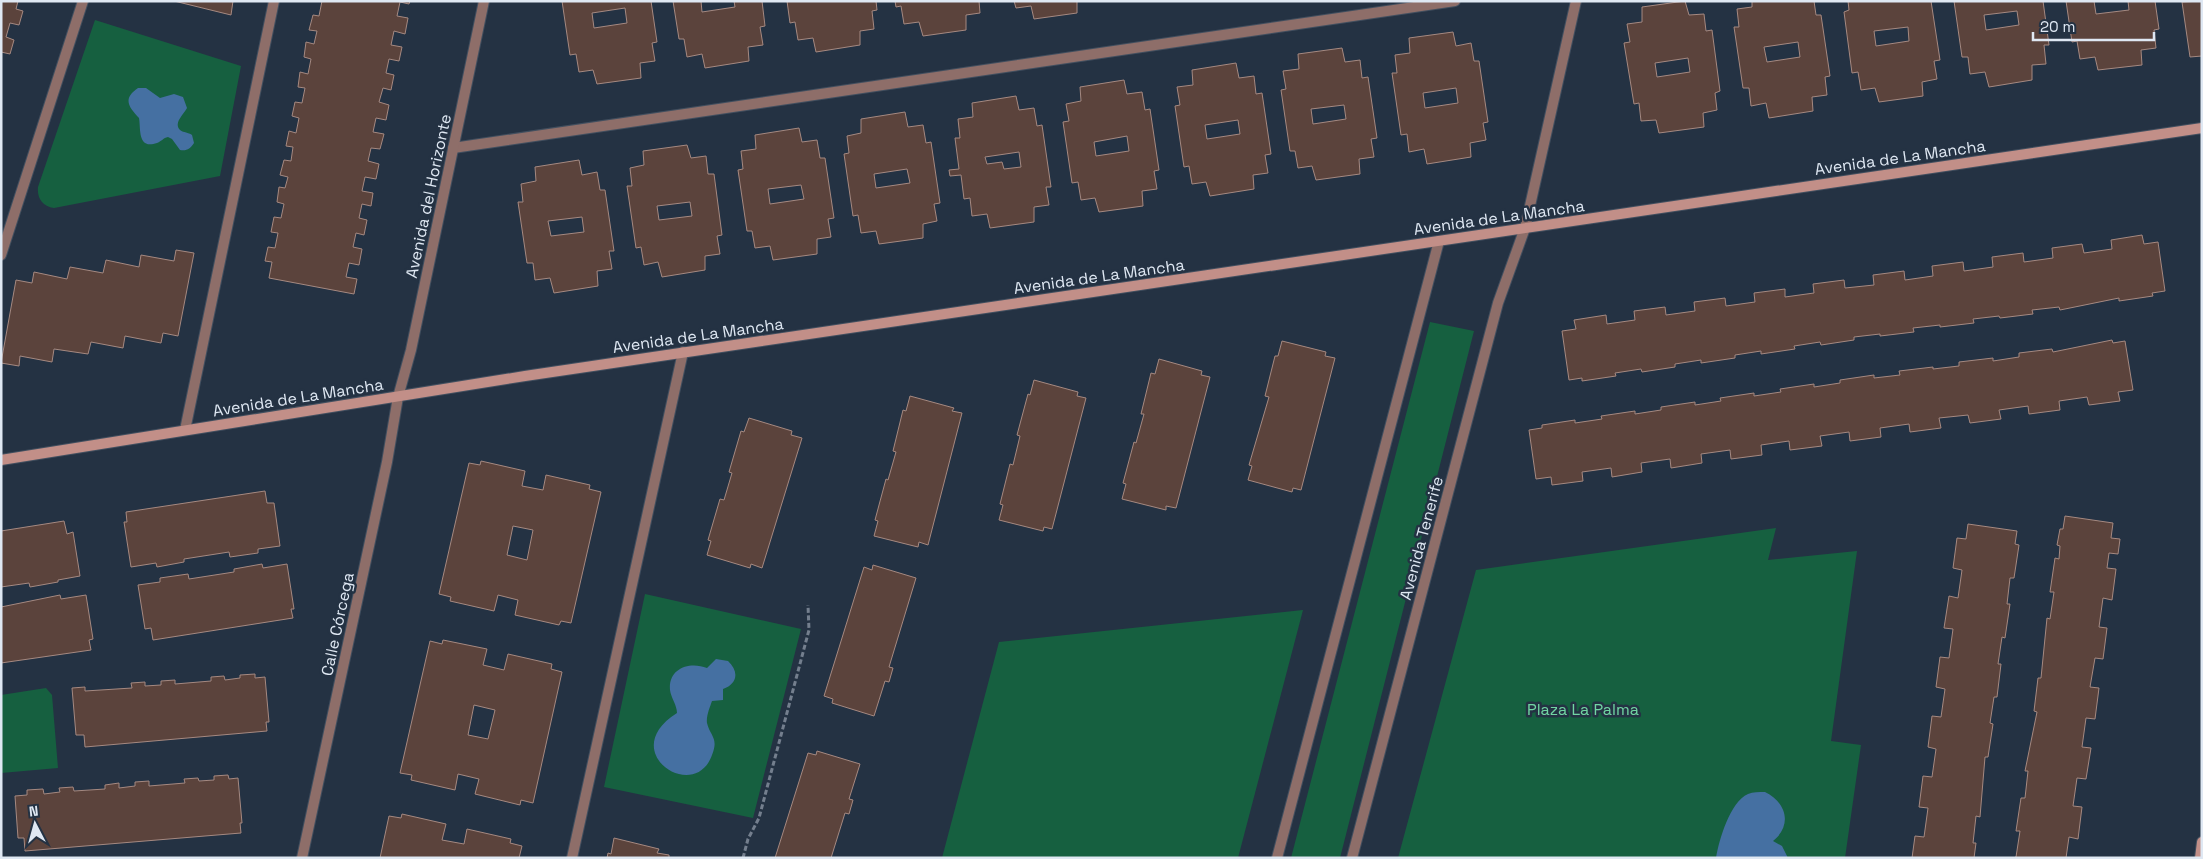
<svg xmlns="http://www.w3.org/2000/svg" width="2203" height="859" viewBox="0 0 2203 859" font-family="'Space Grotesk',sans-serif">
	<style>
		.green { fill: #166040 }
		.water { fill: #4570a2 }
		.building { fill: #5b433c; stroke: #a58981; fill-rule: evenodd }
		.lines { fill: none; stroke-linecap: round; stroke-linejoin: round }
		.service-casing { stroke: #424f5f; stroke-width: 12 }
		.minor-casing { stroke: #424f5f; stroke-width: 12 }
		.secondary-casing { stroke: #424f5f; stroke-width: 12 }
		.path { stroke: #747f8e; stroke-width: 3; stroke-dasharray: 5 2.5; stroke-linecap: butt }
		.service { stroke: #8e6e69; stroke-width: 10 }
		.minor { stroke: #8e6e69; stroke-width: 10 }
		.secondary { stroke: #c28f88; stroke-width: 10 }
		.labels { text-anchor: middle; stroke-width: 5; stroke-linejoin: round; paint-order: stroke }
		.street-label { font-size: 16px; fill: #dfe8f3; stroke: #243243 }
		.park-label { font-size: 16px; fill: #71d6a3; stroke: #243243 }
	</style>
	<rect width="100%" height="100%" fill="#243243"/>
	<!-- green -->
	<path class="green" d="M 95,20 L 241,66 L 220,176 L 54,208 C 42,206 37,198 38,187 Z
		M 1430,322 L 1474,331 L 1340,858 L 1291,858 Z
		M 1776,528 L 1768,560 L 1857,551 L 1831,741 L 1861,745 L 1845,858 L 1398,858 L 1476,570 Z
		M 645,594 L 801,629 L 753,818 L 604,787 Z
		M 1303,610 L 1238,858 L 942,858 L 999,642 Z
		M 46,688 L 52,695 L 58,768 L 1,773 L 1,695 Z"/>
	<!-- water -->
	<path class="water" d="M 138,88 L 146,88 L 160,98 L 174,94 L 183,97 L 187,108 C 184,114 173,123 180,130 C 184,133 188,132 192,135 L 194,143 C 190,149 187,151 180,150 L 172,139 L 168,137 C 163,138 162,141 157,143 C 137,150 141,128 139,118 C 129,107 122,99 138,88 Z
		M 716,659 L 728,661 C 739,671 738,684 723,689 L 723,700 L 712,701 C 710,707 706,716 707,723 C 710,736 719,738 712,755 C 695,804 615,752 677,713 C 677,705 671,698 670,690 C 668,668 690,661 707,668 Z
		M 1765,792 C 1786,802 1793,825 1773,841 L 1782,846 L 1788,858 L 1716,858 C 1719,840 1730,802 1748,794 C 1753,792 1759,792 1765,792 Z"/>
	<!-- building -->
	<path class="building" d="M 1,1 L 18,1 L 16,9 L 23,11 L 19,25 L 10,23 L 6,37 L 14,40 L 10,54 L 1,52 Z
		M 174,1 L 233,1 L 231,15 Z
		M 322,1 L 410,1 L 409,4 L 400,2 L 397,16 L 408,18 L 405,34 L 394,31 L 391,45 L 402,47 L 399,61 L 389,59 L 386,73 L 394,75 L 391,90 L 383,88 L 379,102 L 389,105 L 386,120 L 376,118 L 373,132 L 384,134 L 380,149 L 371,148 L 368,161 L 379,164 L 376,179 L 365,177 L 362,191 L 373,193 L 371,206 L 362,204 L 359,218 L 367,220 L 364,235 L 356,233 L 353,247 L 362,249 L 359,265 L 349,263 L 346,277 L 357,279 L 354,294 L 269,278 L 272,262 L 265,261 L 268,247 L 275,248 L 278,233 L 271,232 L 274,217 L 281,218 L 284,204 L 277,202 L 279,187 L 285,188 L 288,177 L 280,175 L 284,160 L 291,161 L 293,147 L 286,146 L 289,131 L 296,133 L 299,118 L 292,116 L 295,102 L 302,103 L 305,88 L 298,87 L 300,72 L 308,74 L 311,59 L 304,57 L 306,42 L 314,44 L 317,31 L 309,30 L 313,15 L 319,16 Z
		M 562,1 L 651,1 L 657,42 L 652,43 L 655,61 L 640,63 L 641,78 L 597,84 L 593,70 L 579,72 L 576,54 L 570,55 ZM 625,8 L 627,23 L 594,28 L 592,13 Z
		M 673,1 L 701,1 L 702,12 L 735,7 L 734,1 L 762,1 L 765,26 L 760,27 L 763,45 L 748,47 L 749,61 L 705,68 L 702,54 L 687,57 L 684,39 L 679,39 Z
		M 787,1 L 876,1 L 877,10 L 872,11 L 874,29 L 860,31 L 860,45 L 816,52 L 813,38 L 798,40 L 795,22 L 790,23 Z
		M 895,1 L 979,1 L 980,13 L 966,15 L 966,30 L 923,36 L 919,22 L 904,24 L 901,6 L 896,7 Z
		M 1014,1 L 1077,1 L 1077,13 L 1034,19 L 1031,6 L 1016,8 Z
		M 1685,1 L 1689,15 L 1704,14 L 1706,31 L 1712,30 L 1720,91 L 1715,93 L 1717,110 L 1703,113 L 1704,127 L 1659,133 L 1656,120 L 1641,121 L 1639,103 L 1634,104 L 1624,43 L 1630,42 L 1627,24 L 1642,22 L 1642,7 ZM 1688,58 L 1690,72 L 1657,77 L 1655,63 Z
		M 1814,1 L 1816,15 L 1821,15 L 1830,76 L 1825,77 L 1827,95 L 1812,97 L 1813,111 L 1769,118 L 1766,103 L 1751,106 L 1749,88 L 1743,88 L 1734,27 L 1739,27 L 1737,9 L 1752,7 L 1752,1 ZM 1798,42 L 1800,57 L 1767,62 L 1764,47 Z
		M 1848,1 L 1931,1 L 1940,60 L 1934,61 L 1937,79 L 1922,82 L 1923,96 L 1879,102 L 1875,88 L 1861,90 L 1858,72 L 1852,73 L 1844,12 L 1849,10 ZM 1908,27 L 1909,41 L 1876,46 L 1874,31 Z
		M 1954,1 L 2043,1 L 2049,45 L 2044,45 L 2046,64 L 2032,65 L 2032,80 L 1989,87 L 1985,72 L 1970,74 L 1968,57 L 1962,57 ZM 2017,11 L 2019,25 L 1986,30 L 1984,15 Z
		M 2066,1 L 2094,1 L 2096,14 L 2129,10 L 2128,1 L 2155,1 L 2159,29 L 2154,30 L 2156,48 L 2141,50 L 2142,65 L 2098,70 L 2095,57 L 2080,59 L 2077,41 L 2072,42 Z
		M 2202,1 L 2202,56 L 2190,57 L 2182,2 Z
		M 1453,32 L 1456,46 L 1471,43 L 1474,61 L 1479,61 L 1488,122 L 1483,123 L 1486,140 L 1470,143 L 1471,157 L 1427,164 L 1424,149 L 1409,152 L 1407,134 L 1401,135 L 1392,73 L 1397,73 L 1395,55 L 1410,53 L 1409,38 ZM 1456,88 L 1458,103 L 1425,108 L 1423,93 Z
		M 1342,48 L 1345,62 L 1360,60 L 1362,78 L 1368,77 L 1377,138 L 1371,139 L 1374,157 L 1359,159 L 1360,174 L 1316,180 L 1312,166 L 1298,168 L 1295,151 L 1290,151 L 1281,90 L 1286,89 L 1283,71 L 1299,69 L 1298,54 ZM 1344,105 L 1346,119 L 1313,124 L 1311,109 Z
		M 1236,63 L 1239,78 L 1254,76 L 1256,94 L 1262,93 L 1271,154 L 1265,155 L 1268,173 L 1253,175 L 1254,189 L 1210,196 L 1206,182 L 1192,184 L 1189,166 L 1184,167 L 1175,106 L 1180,105 L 1177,87 L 1193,85 L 1192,70 ZM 1238,120 L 1240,134 L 1207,139 L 1205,125 Z
		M 1124,80 L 1127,94 L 1142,92 L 1145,110 L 1150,109 L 1159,170 L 1154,171 L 1157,189 L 1142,191 L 1143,206 L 1099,212 L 1095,198 L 1081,200 L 1078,182 L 1072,183 L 1063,122 L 1069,121 L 1066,104 L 1081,101 L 1080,87 ZM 1127,136 L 1129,151 L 1096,156 L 1094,142 Z
		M 1016,96 L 1019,110 L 1034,108 L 1037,126 L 1042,125 L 1051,187 L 1046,187 L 1049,205 L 1034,207 L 1034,222 L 990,228 L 987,214 L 972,216 L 970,198 L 964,199 L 961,175 L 950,176 L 949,170 L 959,169 L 955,138 L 960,138 L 958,119 L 973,117 L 972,103 ZM 1019,152 L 1021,167 L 1004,169 L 1002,162 L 987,164 L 985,157 Z
		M 905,112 L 908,127 L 923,125 L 926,143 L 931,142 L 940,203 L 934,204 L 937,221 L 923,224 L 923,238 L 879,244 L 876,231 L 861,233 L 858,215 L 853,216 L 844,154 L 849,153 L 847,136 L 861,133 L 861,119 ZM 907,169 L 910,183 L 876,188 L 874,174 Z
		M 799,128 L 802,142 L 817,140 L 820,158 L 825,158 L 834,218 L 828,219 L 831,237 L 817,239 L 817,254 L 773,260 L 770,246 L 755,248 L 752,231 L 747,231 L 738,170 L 743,169 L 741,151 L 756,149 L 755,135 ZM 801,185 L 804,199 L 770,204 L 768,189 Z
		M 687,145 L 691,158 L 706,156 L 708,174 L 714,174 L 722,235 L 717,236 L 720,254 L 705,256 L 705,270 L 662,277 L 658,262 L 644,265 L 641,247 L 636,248 L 627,186 L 632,186 L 630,168 L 644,165 L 643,151 ZM 690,202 L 692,216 L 659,220 L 657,206 Z
		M 579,160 L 582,175 L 597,172 L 600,190 L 605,190 L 614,251 L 609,251 L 612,269 L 597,271 L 598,286 L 554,293 L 550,278 L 535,280 L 533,263 L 527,263 L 518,202 L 523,202 L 521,184 L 536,181 L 535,167 ZM 582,217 L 584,232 L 551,236 L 548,221 Z
		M 2142,235 L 2144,244 L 2158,242 L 2165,291 L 2152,293 L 2153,296 L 2119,301 L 2119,298 L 2060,310 L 2059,307 L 2032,310 L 2033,314 L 2000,318 L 1999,316 L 1973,319 L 1974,323 L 1940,327 L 1940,325 L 1913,328 L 1914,332 L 1880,336 L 1880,334 L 1854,337 L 1854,340 L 1821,345 L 1820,342 L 1794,346 L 1795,349 L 1761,354 L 1761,351 L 1735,355 L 1735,358 L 1701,363 L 1701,360 L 1675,364 L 1675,367 L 1642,372 L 1641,369 L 1615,373 L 1616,376 L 1582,381 L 1582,378 L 1569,380 L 1562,331 L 1576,329 L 1574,320 L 1606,315 L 1607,324 L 1635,320 L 1634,311 L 1665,307 L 1666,315 L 1695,311 L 1694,302 L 1725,298 L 1726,306 L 1755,302 L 1754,293 L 1785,289 L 1785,297 L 1814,293 L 1813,284 L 1844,280 L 1845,288 L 1874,285 L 1873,275 L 1904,271 L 1905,280 L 1933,276 L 1932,266 L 1963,262 L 1964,271 L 1993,267 L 1992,257 L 2023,253 L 2024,262 L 2053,258 L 2052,248 L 2082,244 L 2084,253 L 2112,249 L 2111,240 Z
		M 176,250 L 194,253 L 178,336 L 163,333 L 161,343 L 125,336 L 123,348 L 91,342 L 88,354 L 54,349 L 52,362 L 20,356 L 19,366 L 1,363 L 16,280 L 32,283 L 34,272 L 67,279 L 70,267 L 103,273 L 106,260 L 139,267 L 141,255 L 174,261 Z
		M 2112,340 L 2113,343 L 2125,341 L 2133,390 L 2118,392 L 2120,401 L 2089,405 L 2087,397 L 2059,401 L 2060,410 L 2029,414 L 2028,406 L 1999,410 L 2001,419 L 1970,423 L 1968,415 L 1939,418 L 1941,428 L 1910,432 L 1909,424 L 1880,428 L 1881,437 L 1850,441 L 1849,432 L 1820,436 L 1822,446 L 1790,450 L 1789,441 L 1761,445 L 1762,455 L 1731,459 L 1730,450 L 1701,454 L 1702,463 L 1671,468 L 1670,459 L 1641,463 L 1642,472 L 1612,477 L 1611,468 L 1582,472 L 1583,481 L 1552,485 L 1551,477 L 1536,479 L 1529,430 L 1542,428 L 1542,425 L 1575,420 L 1575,423 L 1602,419 L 1601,416 L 1635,411 L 1635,414 L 1661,410 L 1661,407 L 1695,402 L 1695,405 L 1721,401 L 1720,398 L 1754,393 L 1754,396 L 1781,392 L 1780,389 L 1814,384 L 1814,387 L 1840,383 L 1840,380 L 1874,375 L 1874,378 L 1900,375 L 1899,371 L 1933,367 L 1933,369 L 1959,366 L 1959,362 L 1993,358 L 1993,361 L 2019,357 L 2019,353 L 2052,349 L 2053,352 Z
		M 1282,341 L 1326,352 L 1325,356 L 1335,358 L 1301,490 L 1293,488 L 1292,492 L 1248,480 L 1252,466 L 1249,465 L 1269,397 L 1265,396 L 1275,356 L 1278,356 Z
		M 1159,359 L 1202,371 L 1201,375 L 1210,377 L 1176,508 L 1166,506 L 1166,510 L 1122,499 L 1126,484 L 1123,483 L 1134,442 L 1136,443 L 1144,414 L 1141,414 L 1151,373 L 1155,374 Z
		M 1034,380 L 1078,392 L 1077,396 L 1086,398 L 1052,529 L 1044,527 L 1043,531 L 999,520 L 1003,505 L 1000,504 L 1010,464 L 1013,465 L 1020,436 L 1017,435 L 1028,394 L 1030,395 Z
		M 910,396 L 954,408 L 952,411 L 962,413 L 928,545 L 919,542 L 918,547 L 874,536 L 878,521 L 875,520 L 886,479 L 888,480 L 896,452 L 893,451 L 903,410 L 906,411 Z
		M 749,418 L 792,431 L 791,435 L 802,438 L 762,568 L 751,564 L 750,568 L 707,555 L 711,541 L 708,540 L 720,499 L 724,500 L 732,473 L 729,472 L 741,431 L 744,432 Z
		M 481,461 L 525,471 L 522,486 L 543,490 L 546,475 L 590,485 L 589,489 L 601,492 L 571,623 L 561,621 L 559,625 L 515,615 L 518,600 L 498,595 L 494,611 L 450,601 L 451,597 L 439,594 L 469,463 L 480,465 ZM 513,526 L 533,530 L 527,560 L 507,555 Z
		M 265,491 L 267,503 L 274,503 L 280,546 L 258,549 L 258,553 L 230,557 L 229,552 L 184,559 L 184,562 L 157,567 L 156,563 L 131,567 L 124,522 L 127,522 L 126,512 Z
		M 2065,516 L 2113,523 L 2111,538 L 2120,539 L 2118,554 L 2109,553 L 2107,568 L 2116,569 L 2112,600 L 2103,598 L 2099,627 L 2107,628 L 2103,659 L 2095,658 L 2090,687 L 2099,688 L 2095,719 L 2086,718 L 2082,747 L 2091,748 L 2086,779 L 2077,778 L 2073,806 L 2082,807 L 2078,839 L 2069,837 L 2066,858 L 2013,858 L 2016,857 L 2020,831 L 2016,831 L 2021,798 L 2025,798 L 2028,771 L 2025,771 L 2037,712 L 2034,711 L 2038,678 L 2041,678 L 2047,618 L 2050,619 L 2054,592 L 2050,592 L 2055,558 L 2059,559 L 2060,546 L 2057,545 L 2060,529 L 2063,529 Z
		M 64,521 L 67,534 L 73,532 L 80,576 L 58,580 L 58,582 L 30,587 L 29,583 L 1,587 L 1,531 Z
		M 1968,524 L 2017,531 L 2015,544 L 2019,545 L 2014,578 L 2010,578 L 2007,604 L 2010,604 L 2005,638 L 2002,637 L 1998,664 L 2001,664 L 1997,697 L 1994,697 L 1990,723 L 1993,724 L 1988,757 L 1985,757 L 1980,817 L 1976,816 L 1973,843 L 1976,843 L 1974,858 L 1912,858 L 1915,836 L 1924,837 L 1928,808 L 1919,807 L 1923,776 L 1932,777 L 1936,749 L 1928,747 L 1932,716 L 1941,717 L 1945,689 L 1936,687 L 1940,657 L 1949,658 L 1953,629 L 1944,628 L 1949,596 L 1958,598 L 1962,570 L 1953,568 L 1957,538 L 1966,539 Z
		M 262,564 L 263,568 L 287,564 L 294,609 L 291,609 L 293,618 L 153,640 L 151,628 L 145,629 L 138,585 L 160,582 L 160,578 L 188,574 L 189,579 L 234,572 L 234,569 Z
		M 873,565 L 916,578 L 889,667 L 893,668 L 889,682 L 885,681 L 874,716 L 832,703 L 833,699 L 824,696 L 864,567 L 872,570 Z
		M 60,595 L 61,599 L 86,595 L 93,639 L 89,640 L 91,650 L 1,663 L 1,607 Z
		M 443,640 L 487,649 L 483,665 L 504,670 L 508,654 L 552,664 L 551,669 L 562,672 L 533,803 L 521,800 L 520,805 L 475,794 L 479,779 L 458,774 L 455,790 L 411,780 L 412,775 L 400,773 L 430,641 L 442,644 ZM 474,705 L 495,710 L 488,739 L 468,735 Z
		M 255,674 L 255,678 L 265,677 L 269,722 L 266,722 L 267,731 L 85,747 L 84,735 L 76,735 L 72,688 L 85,687 L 85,691 L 132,688 L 131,683 L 145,682 L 145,686 L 161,685 L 161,681 L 175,680 L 175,684 L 211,681 L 211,677 L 224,676 L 225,680 L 240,678 L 240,675 Z
		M 817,751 L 860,764 L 849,799 L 853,800 L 849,814 L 845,813 L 831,858 L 775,858 L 808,753 L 816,755 Z
		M 228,775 L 229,779 L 238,778 L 242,823 L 240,823 L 241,833 L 25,851 L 24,838 L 18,838 L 15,796 L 27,795 L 27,790 L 43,789 L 44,794 L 60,792 L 59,788 L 73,787 L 74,791 L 105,789 L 105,785 L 119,783 L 119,788 L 135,786 L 135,782 L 149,781 L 149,786 L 185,783 L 184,779 L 198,778 L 199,781 L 214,780 L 214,776 Z
		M 402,814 L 446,824 L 442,840 L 464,844 L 467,829 L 511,839 L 510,843 L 522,846 L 519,858 L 380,858 L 389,816 L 401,818 Z
		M 614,838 L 659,849 L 657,853 L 669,855 L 669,858 L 607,858 L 608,853 L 611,854 Z"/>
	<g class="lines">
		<defs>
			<path id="service" d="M 453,148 L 1455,1
				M 1,255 L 83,1
				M 185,430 L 274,1
				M 572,858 L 683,352"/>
			<path id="minor" d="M 302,858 L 387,462 L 398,397 L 411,350 L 484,1
				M 1277,858 L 1439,241
				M 1352,858 L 1498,303 L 1525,228 L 1576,1"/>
			<path id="secondary" d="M 1,460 L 525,376 L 2202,128
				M 2200,858 L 2202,842"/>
		</defs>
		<!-- service casing -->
		<use href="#service" class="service-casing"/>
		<!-- minor casing -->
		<use href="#minor" class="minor-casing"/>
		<!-- secondary casing -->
		<use href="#secondary" class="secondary-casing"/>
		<!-- path -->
		<path class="path" d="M 743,858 L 748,839 L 759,818 L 809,630 L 808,605"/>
		<!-- service -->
		<use href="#service" class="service"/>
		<!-- minor -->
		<use href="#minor" class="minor"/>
		<!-- secondary -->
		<use href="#secondary" class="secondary"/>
	</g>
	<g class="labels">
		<!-- street labels -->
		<g class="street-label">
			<text transform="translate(1900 157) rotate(-8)" y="6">Avenida de La Mancha</text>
			<text transform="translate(428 196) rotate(-78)" y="6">Avenida del Horizonte</text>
			<text transform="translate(1499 217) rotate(-8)" y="6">Avenida de La Mancha</text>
			<text transform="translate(1099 276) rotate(-8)" y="6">Avenida de La Mancha</text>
			<text transform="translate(698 335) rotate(-8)" y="6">Avenida de La Mancha</text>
			<text transform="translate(298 397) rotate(-9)" y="6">Avenida de La Mancha</text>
			<text transform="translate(1421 538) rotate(-75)" y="6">Avenida Tenerife</text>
			<text transform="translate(337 624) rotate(-78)" y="6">Calle Córcega</text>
		</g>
		<!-- park labels -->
		<g class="park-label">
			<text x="1583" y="715">Plaza La Palma</text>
		</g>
	</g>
	<!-- border -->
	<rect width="2203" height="859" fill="none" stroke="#dfe8f3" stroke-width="5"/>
	<!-- north arrow -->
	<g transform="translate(35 824) rotate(354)" stroke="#243243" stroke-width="4" paint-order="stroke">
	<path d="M0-4L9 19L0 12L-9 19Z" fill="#dfe8f3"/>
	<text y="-8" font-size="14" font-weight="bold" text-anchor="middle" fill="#dfe8f3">N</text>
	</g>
	<!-- scale -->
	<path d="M2033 32v8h121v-8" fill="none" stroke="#dfe8f3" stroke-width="2.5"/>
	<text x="2040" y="32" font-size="15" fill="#dfe8f3" stroke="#243243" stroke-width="4" paint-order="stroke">20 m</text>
</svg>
